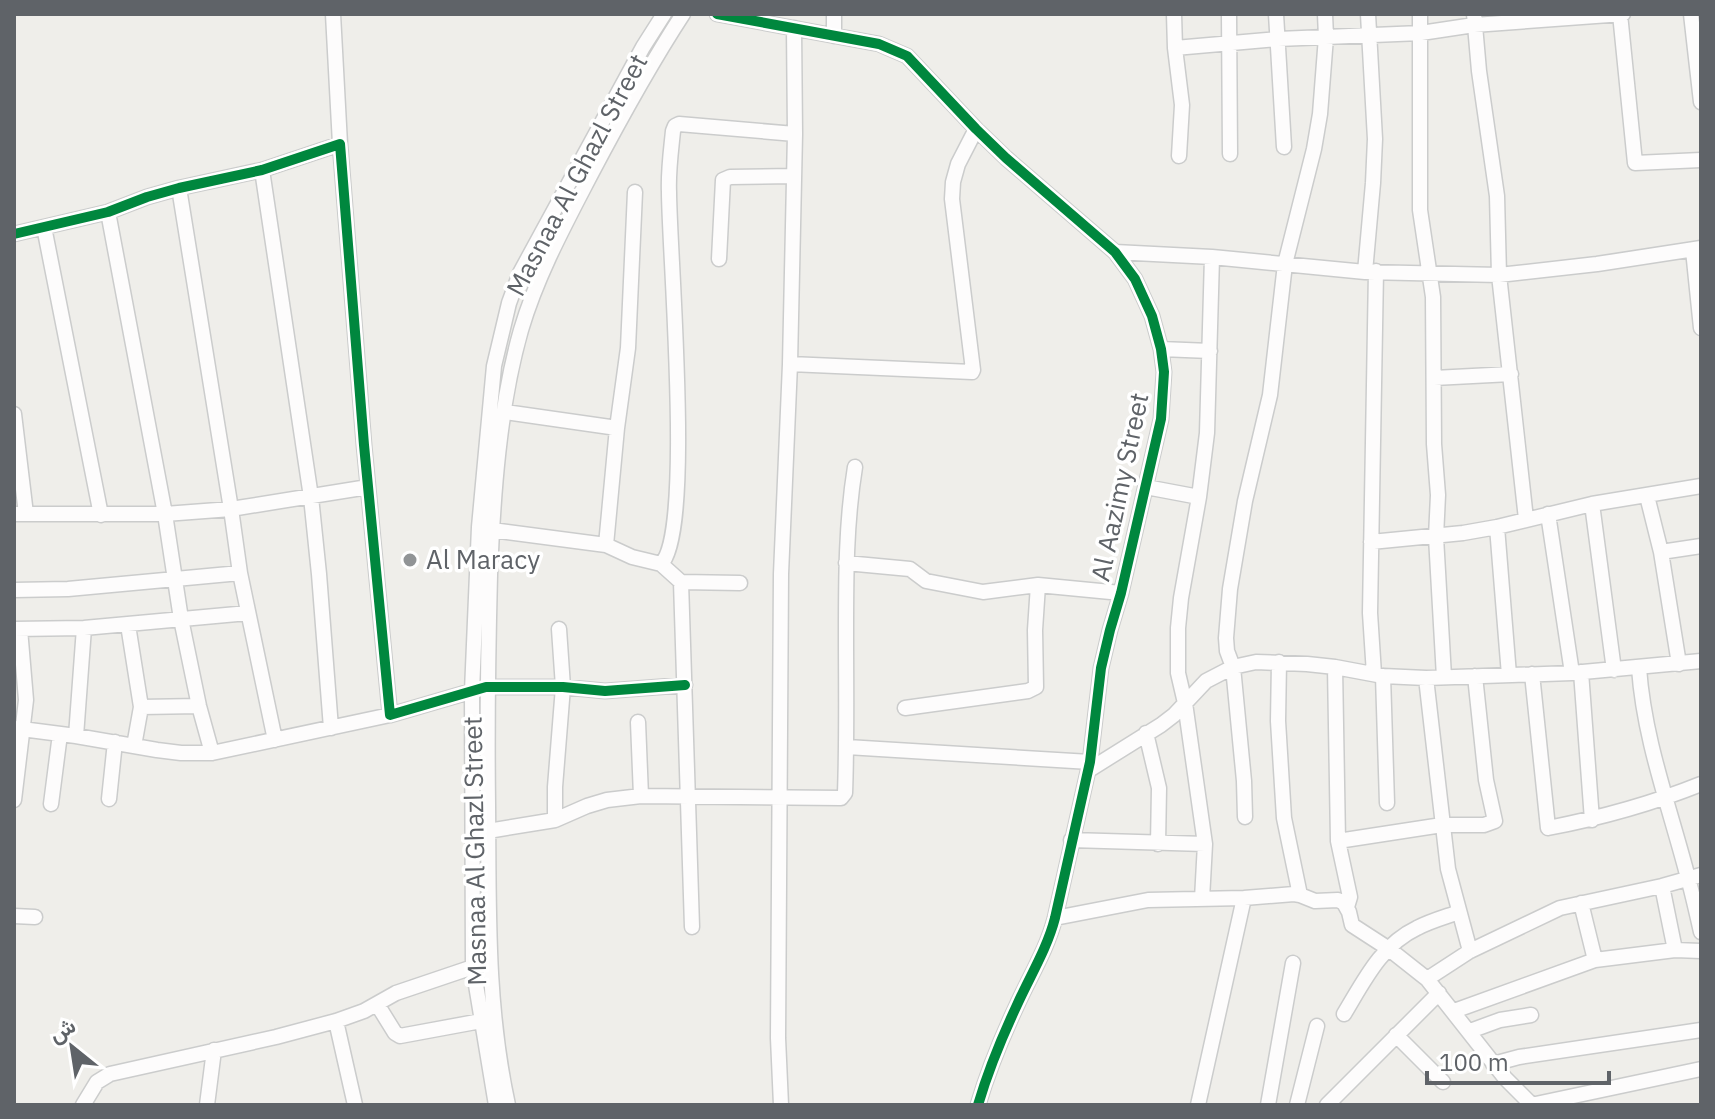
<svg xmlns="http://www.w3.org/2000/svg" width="1715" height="1119" viewBox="0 0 1715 1119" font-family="'IBM Plex Sans',Vazirmatn,sans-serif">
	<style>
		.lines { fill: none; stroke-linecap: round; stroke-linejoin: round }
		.minor-casing { stroke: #cbcccc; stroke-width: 17 }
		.minor { stroke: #fdfcfc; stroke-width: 14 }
		.cycleway-casing { stroke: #fff; stroke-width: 15 }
		.cycleway { stroke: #00873e; stroke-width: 10 }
		.poi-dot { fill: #919496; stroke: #fff; stroke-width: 3 }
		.labels { text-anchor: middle; stroke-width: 7; stroke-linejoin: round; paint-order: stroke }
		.street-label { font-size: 26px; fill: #5f6368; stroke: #fff }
		.poi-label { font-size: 26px; fill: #5f6368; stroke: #fff; text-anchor: start }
	</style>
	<rect width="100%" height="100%" fill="#efeeea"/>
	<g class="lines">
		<defs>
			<path id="minor" d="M 333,14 L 340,144
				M 717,14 L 879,44 L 907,56 L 976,129 L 1006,158 L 1115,252 L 1135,279 L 1152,316 L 1161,349 L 1164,372 L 1161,419 L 1121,593 L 1110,630 L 1101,668 L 1090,762 L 1055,918 C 1047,949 1030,976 1017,1005 C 1002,1037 988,1071 978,1105
				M 1174,14 L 1175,48 L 1182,105 L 1179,156
				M 1229,14 L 1230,154
				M 1276,14 L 1284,147
				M 1420,14 L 1420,210 L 1433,297 L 1434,444 L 1438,495 L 1436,537 L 1444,677
				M 1474,14 L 1479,71 L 1497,196 L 1499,275 L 1526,519
				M 1620,14 L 1635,163 L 1701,160
				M 1691,14 L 1701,102
				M 834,36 L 834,14
				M 1175,48 L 1278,39 L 1421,33 L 1474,25 L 1623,14
				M 262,170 L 311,497 L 319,574 L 331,728
				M 179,188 L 231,509 L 240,573 L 275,740
				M 108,212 L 165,514 L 181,619 L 199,706 L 212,753
				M 44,227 L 101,515
				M 14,234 L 108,212 L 147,197 L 179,188 L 262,170 L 340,144 L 364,445 L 390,715 L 486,687 L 563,687 L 605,691 L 685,685
				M 1693,250 L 1701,328
				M 1115,252 L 1212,257 L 1365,272 L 1499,275 L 1597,264 L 1701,248
				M 719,259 L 723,180 L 730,177 L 793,176
				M 1365,272 L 1373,183 L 1375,139 L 1368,14
				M 1161,349 L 1210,351
				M 790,364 L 972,372 L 973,370 L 952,199 L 953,182 L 958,164 L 976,129
				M 1434,378 L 1511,374
				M 505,412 L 617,428
				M 14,414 L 26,514
				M 1146,487 L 1199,497
				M 1647,496 L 1661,552 L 1679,664
				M 1592,504 L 1614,670
				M 14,514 L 165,514 L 231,509 L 368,487
				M 1548,514 L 1572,673
				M 1497,527 L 1509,675
				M 492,530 L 606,545 L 632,557 L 661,564 L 681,582 L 740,583
				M 1371,542 L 1463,533 L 1497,527 L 1592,504 L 1701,486
				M 606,545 L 617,428 L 628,348 L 635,192
				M 1661,552 L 1701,546
				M 846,563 L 910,569 L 926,581 L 983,592 L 1038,585 L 1121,593
				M 661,564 C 694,533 669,251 669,192 C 668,172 671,151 673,131 L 675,126 L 679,124 L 795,134
				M 681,582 L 692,927
				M 14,590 L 68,589 L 240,573
				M 128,625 L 141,707 L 134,746
				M 14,629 L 84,628 L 248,613
				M 1279,662 L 1278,721 L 1284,818 L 1300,895
				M 1335,667 L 1338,841 L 1350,897 L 1347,907
				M 1639,668 C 1644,740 1670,808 1688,878 C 1693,896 1697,914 1701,932
				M 1581,672 L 1592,820
				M 1374,674 L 1370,613 L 1376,271
				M 1532,674 L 1548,828 C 1600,818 1651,804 1701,784
				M 1383,676 L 1387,803
				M 1426,678 L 1448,869 L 1470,951
				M 141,707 L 199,706
				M 905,708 L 1028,691 L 1036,687 L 1035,630 L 1038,585
				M 638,722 L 641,796
				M 14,728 L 76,736 L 157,750 L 181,753 L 212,753 L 390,715
				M 1146,733 L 1159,788 L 1158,844
				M 76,736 L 84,628
				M 847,747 L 1090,762
				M 1089,770 L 1161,725 L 1174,715 L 1206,681 L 1233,667 L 1256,662 L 1307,664 L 1335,667 L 1383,676 L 1426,678 L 1572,673 L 1701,661
				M 109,799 L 115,742
				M 14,800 L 26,700 L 20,629
				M 51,804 L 60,734
				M 1245,817 L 1244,781 L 1233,667 L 1227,651 L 1226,638 L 1230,589 L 1245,501 L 1270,395 L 1285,264 L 1314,149 L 1320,114 L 1326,37 L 1325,14
				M 555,820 L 555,787 L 563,687 L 559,629
				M 488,831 L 555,820 L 587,806 L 607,800 L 641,796 L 841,798 L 845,793 C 847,740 846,686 846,633 C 846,578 846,522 855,467
				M 1071,840 L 1205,844
				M 1338,841 L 1442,825 L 1484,825 L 1495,821 L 1486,780 L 1475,676
				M 1662,886 L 1675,950
				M 1202,899 L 1205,844 L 1185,703 L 1178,673 L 1178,628 L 1181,598 L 1199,497 L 1207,433 L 1212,257
				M 1581,903 L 1595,960
				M 14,916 L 35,917
				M 1055,918 L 1148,900 L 1244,898 L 1294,894 L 1300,895 L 1315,901 L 1338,900 L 1344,903 L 1349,912 L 1352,925 L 1389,949 L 1427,979 L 1505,1078 L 1532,1105
				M 1427,979 L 1470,951 L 1560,908 L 1662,886 L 1701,875
				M 377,1004 L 395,1033 L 400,1036 L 481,1021
				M 1454,1011 L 1595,960 L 1675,950 L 1701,951
				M 1344,1014 C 1364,981 1381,945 1417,928 C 1430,921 1445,917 1459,912
				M 336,1021 L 355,1105
				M 1470,1031 L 1500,1020 L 1531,1015
				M 1396,1035 L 1443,1082
				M 1493,1064 L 1519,1057 L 1701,1030
				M 83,1105 L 97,1082 L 110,1074 L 276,1037 L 336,1021 L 364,1011 L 396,993 L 473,967 L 482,965
				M 207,1105 L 214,1050
				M 496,1105 L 473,967 L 472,691 L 479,527 L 494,366 L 509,303 L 520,273 L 643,47 L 664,14
				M 508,1105 C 486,1005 489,906 488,805 C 487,728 488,652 490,575 C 493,496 499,407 521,330 C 537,276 564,226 590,176 C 619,121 649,66 683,14
				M 781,1105 L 778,1038 L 781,574 L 790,364 L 795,134 L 794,28
				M 1198,1105 L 1244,898
				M 1268,1105 L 1293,963
				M 1297,1105 L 1317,1026
				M 1327,1105 L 1439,993
				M 1531,1105 L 1701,1069"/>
		</defs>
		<!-- minor casing -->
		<use href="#minor" class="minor-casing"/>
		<!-- minor -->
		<use href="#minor" class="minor"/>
		<defs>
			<path id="cycleway" d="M 717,14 L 879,44 L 907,56 L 976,129 L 1006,158 L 1115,252 L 1135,279 L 1152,316 L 1161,349 L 1164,372 L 1161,419 L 1121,593 L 1110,630 L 1101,668 L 1090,762 L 1055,918 C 1047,949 1030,976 1017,1005 C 1002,1037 988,1071 978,1105
				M 14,234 L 108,212 L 147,197 L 179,188 L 262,170 L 340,144 L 364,445 L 390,715 L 486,687 L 563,687 L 605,691 L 685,685"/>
		</defs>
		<!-- cycleway casing -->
		<use href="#cycleway" class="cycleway-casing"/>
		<!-- cycleway -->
		<use href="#cycleway" class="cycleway"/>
	</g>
	<!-- markers -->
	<circle class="poi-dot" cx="410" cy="560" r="8"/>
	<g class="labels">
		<!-- street labels -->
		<g class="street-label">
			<text transform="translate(577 175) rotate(-62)" y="9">Masnaa Al Ghazl Street</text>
			<text transform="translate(1120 487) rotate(-78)" y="9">Al Aazimy Street</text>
			<text transform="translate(475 851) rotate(-91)" y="9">Masnaa Al Ghazl Street</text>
		</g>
		<!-- poi labels -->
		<g class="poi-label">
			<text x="426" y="569">Al Maracy</text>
		</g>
	</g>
	<!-- border -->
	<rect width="1715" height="1119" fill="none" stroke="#5f6368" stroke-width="32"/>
	<!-- north arrow -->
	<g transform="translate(72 1047) rotate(330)" stroke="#ffffff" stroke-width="6" paint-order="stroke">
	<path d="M0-6L14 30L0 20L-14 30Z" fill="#5f6368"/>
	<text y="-12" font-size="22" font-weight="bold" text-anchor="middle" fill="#5f6368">ش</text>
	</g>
	<!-- scale -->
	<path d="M1427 1071v12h182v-12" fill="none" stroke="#5f6368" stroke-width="4"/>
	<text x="1439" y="1071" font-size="24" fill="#5f6368" stroke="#ffffff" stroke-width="6" paint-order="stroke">100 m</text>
</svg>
